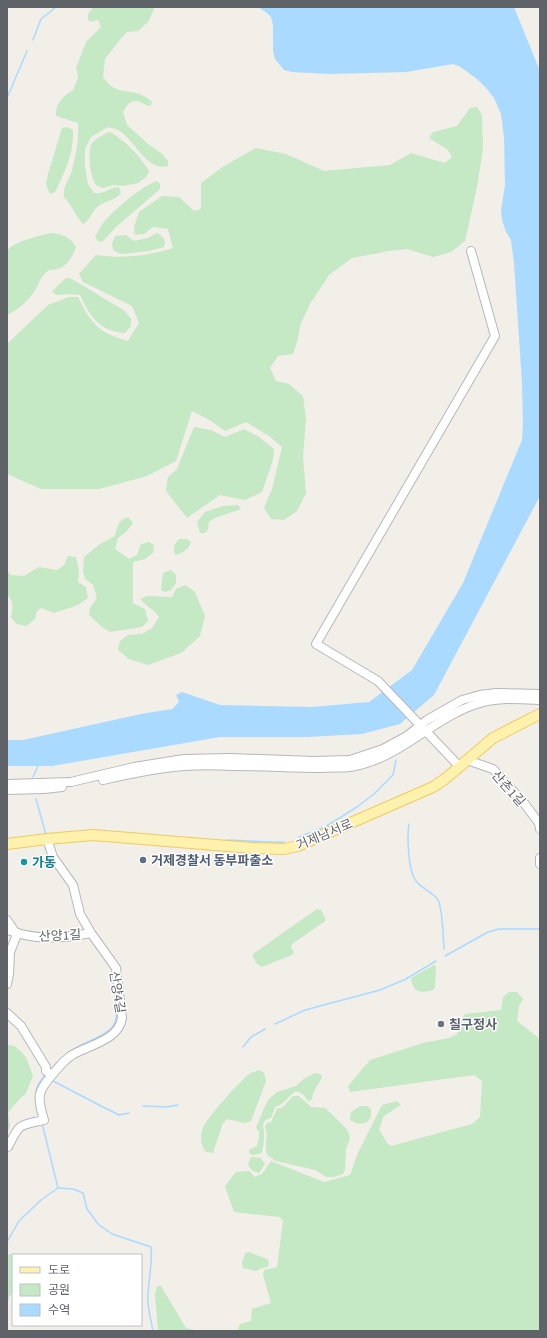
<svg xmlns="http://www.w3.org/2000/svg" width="547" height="1338" viewBox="0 0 547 1338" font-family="'Source Sans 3','Noto Sans KR',sans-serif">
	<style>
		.green { fill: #c5e8c5 }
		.water { fill: #aadaff }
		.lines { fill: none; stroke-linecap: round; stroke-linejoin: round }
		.stream { stroke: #aadaff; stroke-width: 1.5 }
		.minor-casing { stroke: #b5b8bc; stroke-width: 10 }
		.major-casing { stroke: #f2c960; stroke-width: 12 }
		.minor { stroke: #fff; stroke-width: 8 }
		.major { stroke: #fff2af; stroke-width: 10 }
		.service-dot { fill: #5c6f8a; stroke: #fff; stroke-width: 1.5 }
		.culture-dot { fill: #0f9aa8; stroke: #fff; stroke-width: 1.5 }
		.worship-dot { fill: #6b7280; stroke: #fff; stroke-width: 1.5 }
		.labels { text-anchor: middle; stroke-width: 3; stroke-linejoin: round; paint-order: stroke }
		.street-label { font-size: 13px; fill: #5f6368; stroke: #fff }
		.service-label { font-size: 13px; font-weight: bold; fill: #4e5e75; stroke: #fff; text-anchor: start }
		.culture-label { font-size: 13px; font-weight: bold; fill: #0d838f; stroke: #fff; text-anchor: start }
		.worship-label { font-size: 13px; font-weight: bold; fill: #5b616d; stroke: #fff; text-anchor: start }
	</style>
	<rect width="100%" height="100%" fill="#f1efe8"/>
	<!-- green -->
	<path class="green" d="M 93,7 L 155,7 L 148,22 L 138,31 L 127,32 L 119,41 L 105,59 L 103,77 C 106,80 108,84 111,86 C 127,96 136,87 152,102 L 151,105 L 148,106 C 136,98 129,99 123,112 L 127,125 L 148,144 L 162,154 L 168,161 L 168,166 C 147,172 135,141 120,131 C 117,129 112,128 108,127 L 91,137 L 85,149 L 85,167 L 88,184 L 94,193 C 106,194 108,188 119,187 L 121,193 C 115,201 103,201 96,208 C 91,214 90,220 83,224 C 75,216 72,205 64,197 C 63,184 69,182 72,170 C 76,155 79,139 78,123 L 56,116 C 55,104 63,96 73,90 L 78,78 L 76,68 L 86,42 L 101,27 L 98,20 L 91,22 L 88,20 L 88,14 Z
		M 477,107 L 482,115 L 483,149 L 477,187 L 465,241 L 451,252 L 433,257 L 407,249 L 389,251 L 352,258 L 329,275 L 310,304 L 301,323 L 297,342 L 293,354 L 278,356 L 270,368 L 276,381 L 289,384 L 303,396 L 306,419 L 303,457 L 306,493 L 297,511 L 284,520 L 271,519 L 264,508 L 272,489 L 282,447 L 269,436 L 246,422 L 225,431 L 211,421 L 192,411 L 176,461 L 147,476 L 99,489 L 41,489 L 7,474 L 7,344 L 48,305 L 69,297 L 78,297 C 92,325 98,332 128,341 L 139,323 L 132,306 L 83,282 L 79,274 L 96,255 C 124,259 147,256 173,248 L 168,229 L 153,227 L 144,234 L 135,235 L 134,227 L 139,212 L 162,196 L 179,197 L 194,211 L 201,209 L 201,183 L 224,166 L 256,148 L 286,154 L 324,171 L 390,165 L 411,153 L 445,163 L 452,157 L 448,150 L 429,138 L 433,132 L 457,126 L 470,108 Z
		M 67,127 L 73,130 C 74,153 65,172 55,192 L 50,194 L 46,184 L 48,174 L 62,128 Z
		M 109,132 C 122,137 142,158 149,171 L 146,177 L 138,183 L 123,186 L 113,185 L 103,188 C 100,187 96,186 95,183 C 90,175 88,154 91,145 C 94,139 103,135 109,132 Z
		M 157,181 L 160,184 L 160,189 L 115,228 L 102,242 L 98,241 L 95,237 C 98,232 100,227 103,223 C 114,210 140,187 157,181 Z
		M 50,233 C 62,234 69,236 76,247 C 71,261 64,270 49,270 C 39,278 41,281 35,290 C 28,302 19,309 7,315 L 7,252 C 10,242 40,236 50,233 Z
		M 157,233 C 164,237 166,240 164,247 L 149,251 L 121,254 L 113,250 L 112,244 L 115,236 L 126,235 L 134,241 L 148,238 Z
		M 66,278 L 70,278 L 125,311 L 131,319 L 131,326 L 125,333 C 99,331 90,316 80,295 L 69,294 L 56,295 L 52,291 Z
		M 194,427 L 211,430 L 225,437 L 244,429 L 259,437 L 274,449 L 273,460 L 262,492 L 245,500 L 220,495 L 187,518 L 166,491 L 168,477 L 177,469 Z
		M 238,505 L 241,509 L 215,518 L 209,522 L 208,529 L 205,533 L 200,533 L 197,522 L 205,512 L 223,506 Z
		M 128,517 L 133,523 L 127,531 L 118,538 L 115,549 L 129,559 L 137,555 L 141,544 L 149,542 L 154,545 L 153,553 L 145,559 L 133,562 L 133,603 L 145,609 L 148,621 L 142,627 L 110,632 L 102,627 L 89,615 L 90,608 L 97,598 L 93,585 L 85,579 L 83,571 L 84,557 L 100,544 L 115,536 C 117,527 118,520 128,517 Z
		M 179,539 L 186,539 L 191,542 C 189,549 183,553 176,555 L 174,552 L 174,546 Z
		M 68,556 L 76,557 L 79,571 L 78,582 L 86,587 L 88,598 L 78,605 L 54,613 L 41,608 L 37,611 L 35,619 L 27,626 L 17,624 L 11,618 C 12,610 15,601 7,595 L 7,571 L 11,575 L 24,576 L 39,567 L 57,570 L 64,565 Z
		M 171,570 L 176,575 L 176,583 L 171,590 L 165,592 L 161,590 L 163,573 Z
		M 185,585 L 195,592 L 205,616 L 200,636 L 181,653 L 148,665 L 129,659 L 118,650 L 120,641 L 128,635 L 142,634 L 152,628 L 159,617 C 154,610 146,606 140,599 L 148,596 L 172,597 L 176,589 Z
		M 317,909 L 321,910 L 325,918 L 325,921 L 292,944 L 291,948 L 294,952 L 292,955 L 262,967 C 258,965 252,959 253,954 Z
		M 434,965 L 436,967 L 435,987 L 433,990 C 421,993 413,994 411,978 Z
		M 509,992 L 517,992 L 523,999 L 519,1006 L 517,1021 L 540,1039 L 540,1331 L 237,1331 L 240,1324 L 251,1321 L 252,1309 L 271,1303 L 263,1275 L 264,1270 L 277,1267 L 283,1221 L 280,1217 L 234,1212 L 225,1186 L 236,1172 L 250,1171 L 254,1177 L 262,1174 L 271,1161 L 324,1182 L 350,1175 L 357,1155 L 382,1105 L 397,1101 L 401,1105 L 384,1116 L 379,1129 L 387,1143 L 391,1146 L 472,1124 L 480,1117 L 482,1081 L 474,1075 L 350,1092 L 348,1086 L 370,1060 L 423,1043 L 449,1038 L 457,1034 L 461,1019 L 465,1014 L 501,1010 L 503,997 Z
		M 7,1045 L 15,1046 L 26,1057 L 33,1076 L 26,1093 L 14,1105 L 8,1113 L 10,1127 L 7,1132 Z
		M 259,1070 L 264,1073 L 266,1081 L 251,1121 L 245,1123 L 227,1119 L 223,1123 L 213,1153 L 206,1152 C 200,1145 200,1136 203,1128 C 205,1120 240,1081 248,1075 C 251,1073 256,1071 259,1070 Z
		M 315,1073 L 320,1074 L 322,1077 C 318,1086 312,1091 312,1100 L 308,1101 L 303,1094 L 296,1091 C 288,1096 285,1104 275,1107 L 271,1118 L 265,1120 L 263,1125 C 265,1135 264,1144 262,1153 L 253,1155 L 249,1153 L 249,1150 L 257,1146 L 259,1138 L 259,1131 L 256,1128 L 264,1108 L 269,1099 L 277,1092 L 296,1086 L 305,1078 Z
		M 293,1096 L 299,1096 L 311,1107 L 325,1108 L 340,1122 L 348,1131 L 350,1139 L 346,1149 L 345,1170 L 343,1174 L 334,1177 L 326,1177 L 315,1170 L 276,1161 L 267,1155 C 264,1146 269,1136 265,1127 L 267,1123 L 271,1122 L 277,1109 L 283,1107 Z
		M 360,1106 L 367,1106 L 371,1109 C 373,1124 361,1127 350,1120 L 351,1112 Z
		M 251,1157 L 261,1158 L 265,1164 L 259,1173 C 253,1172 250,1169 248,1164 Z
		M 249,1252 L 267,1259 L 269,1262 L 268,1267 L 262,1268 L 256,1271 L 243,1268 L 242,1263 L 245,1253 Z
		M 10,1254 L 13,1256 L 13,1292 L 9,1297 L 7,1304 L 7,1256 Z
		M 157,1286 L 161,1286 L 186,1328 L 198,1331 L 158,1331 L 155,1294 Z"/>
	<!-- water -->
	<path class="water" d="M 258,7 L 514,7 L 540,71 L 540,496 L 434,695 L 400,724 L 362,734 L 308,737 L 220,737 L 52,766 L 7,766 L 7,740 L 23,740 L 141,714 L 172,709 L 179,702 L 176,695 L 182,692 L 220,705 L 311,707 L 369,702 L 412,670 L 463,583 L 522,440 L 523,424 L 522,383 L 514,263 L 511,240 L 506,232 L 502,220 L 501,210 L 505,185 L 504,137 L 501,114 L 494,98 L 487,89 L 477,79 L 459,66 L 453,64 L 406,72 L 330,74 L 292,72 L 284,70 L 275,59 L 273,51 L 273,25 L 271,17 L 267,13 Z"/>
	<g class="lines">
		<!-- stream -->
		<path class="stream" d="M 33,40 L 41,19 L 56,7
			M 7,98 L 27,51
			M 7,182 L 7,205
			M 33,777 L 38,766
			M 36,799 L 46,835
			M 409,824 C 407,837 408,873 417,882 C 422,889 433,892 438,900 C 443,910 443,937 444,949
			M 299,837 L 325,827 L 357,807 L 374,794 L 393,775 L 396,760
			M 227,840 L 272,842 L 284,842
			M 445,956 L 488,932 L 499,929 L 540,929
			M 275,1024 L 305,1010 L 380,990 L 406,979 L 436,961
			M 243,1047 L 251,1037 L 265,1029
			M 68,1053 C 81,1041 113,1037 116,1019 C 117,1015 117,1010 117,1006
			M 51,1070 L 56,1064
			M 53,1081 L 101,1106 L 119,1115 L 129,1113
			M 36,1102 C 34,1090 38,1082 47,1074
			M 143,1106 L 167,1107 L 178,1105
			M 59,1188 L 73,1189 L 83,1193 L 87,1209 L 99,1225 L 112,1234 L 151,1247 C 153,1265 147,1284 148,1303 C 149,1312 151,1322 153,1331
			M 7,1242 L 19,1221 L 41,1200 L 58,1188 L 42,1123"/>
		<defs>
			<path id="minor" d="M 467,760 L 493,769 L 524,803 L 539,823 L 540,829
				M 460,767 L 378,681 L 316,644 L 495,336 L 471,251
				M 103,780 C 129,774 157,768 184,766 C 200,765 216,765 232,766 C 262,766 293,768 323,768 C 332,767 342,768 350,767 C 401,759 432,717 480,703 C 498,697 521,699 540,700
				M 7,784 L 71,782 L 134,767 L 184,759 L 230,758 L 313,761 L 350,760 L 383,749 L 407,736 L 427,720 L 462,700 L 480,695 L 496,693 L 540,694
				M 7,790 L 44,789 L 62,787
				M 540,858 L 540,864
				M 7,920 L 15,932 L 16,937 L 10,952 L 9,974 L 7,984
				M 7,930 C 13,931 19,934 25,935 C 47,940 69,937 91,933
				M 7,1013 L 21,1026 L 46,1067 L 46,1071 L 52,1075
				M 7,1147 L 8,1147 C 20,1123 18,1126 44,1120 C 37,1097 37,1092 52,1075 C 59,1067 64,1060 72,1055 C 89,1045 119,1040 122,1018 L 116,968 L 91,933 L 80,914 L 73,885 L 53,857 L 47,839"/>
			<path id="major" d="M 7,844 L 47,839 L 93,835 L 252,848 L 284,849 L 298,846 L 433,787 L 445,779 L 493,738 L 540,714"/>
		</defs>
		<!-- minor casing -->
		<use href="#minor" class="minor-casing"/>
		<!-- major casing -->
		<use href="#major" class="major-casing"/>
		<!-- minor -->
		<use href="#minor" class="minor"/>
		<!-- major -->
		<use href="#major" class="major"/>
	</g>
	<!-- markers -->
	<circle class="service-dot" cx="143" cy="860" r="4"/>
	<circle class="culture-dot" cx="24" cy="862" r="4"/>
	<circle class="worship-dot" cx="441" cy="1024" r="4"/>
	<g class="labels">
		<!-- street labels -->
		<g class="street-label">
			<text transform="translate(509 788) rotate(48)" y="5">산촌1길</text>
			<text transform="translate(324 834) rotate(-23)" y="5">거제남서로</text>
			<text transform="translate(60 935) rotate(-3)" y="5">산양1길</text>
			<text transform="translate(118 992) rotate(81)" y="5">산양4길</text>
		</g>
		<!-- service labels -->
		<g class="service-label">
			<text x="151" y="865">거제경찰서 동부파출소</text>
		</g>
		<!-- culture labels -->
		<g class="culture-label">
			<text x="32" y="867">가동</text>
		</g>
		<!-- worship labels -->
		<g class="worship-label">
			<text x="449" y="1029">칠구정사</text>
		</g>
	</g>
	<!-- border -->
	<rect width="547" height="1338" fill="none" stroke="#5f6368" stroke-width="16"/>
	<!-- legend -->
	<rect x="12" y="1254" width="130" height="72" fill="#ffffff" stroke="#bfc1c3"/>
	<rect x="20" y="1267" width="20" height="6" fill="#fff2af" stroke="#bfc1c3"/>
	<text x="48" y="1274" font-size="12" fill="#5f6368">도로</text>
	<rect x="20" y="1284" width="20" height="12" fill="#c5e8c5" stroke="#bfc1c3"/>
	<text x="48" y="1294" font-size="12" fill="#5f6368">공원</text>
	<rect x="20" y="1304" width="20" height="12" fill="#aadaff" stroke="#bfc1c3"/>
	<text x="48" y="1314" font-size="12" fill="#5f6368">수역</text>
</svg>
